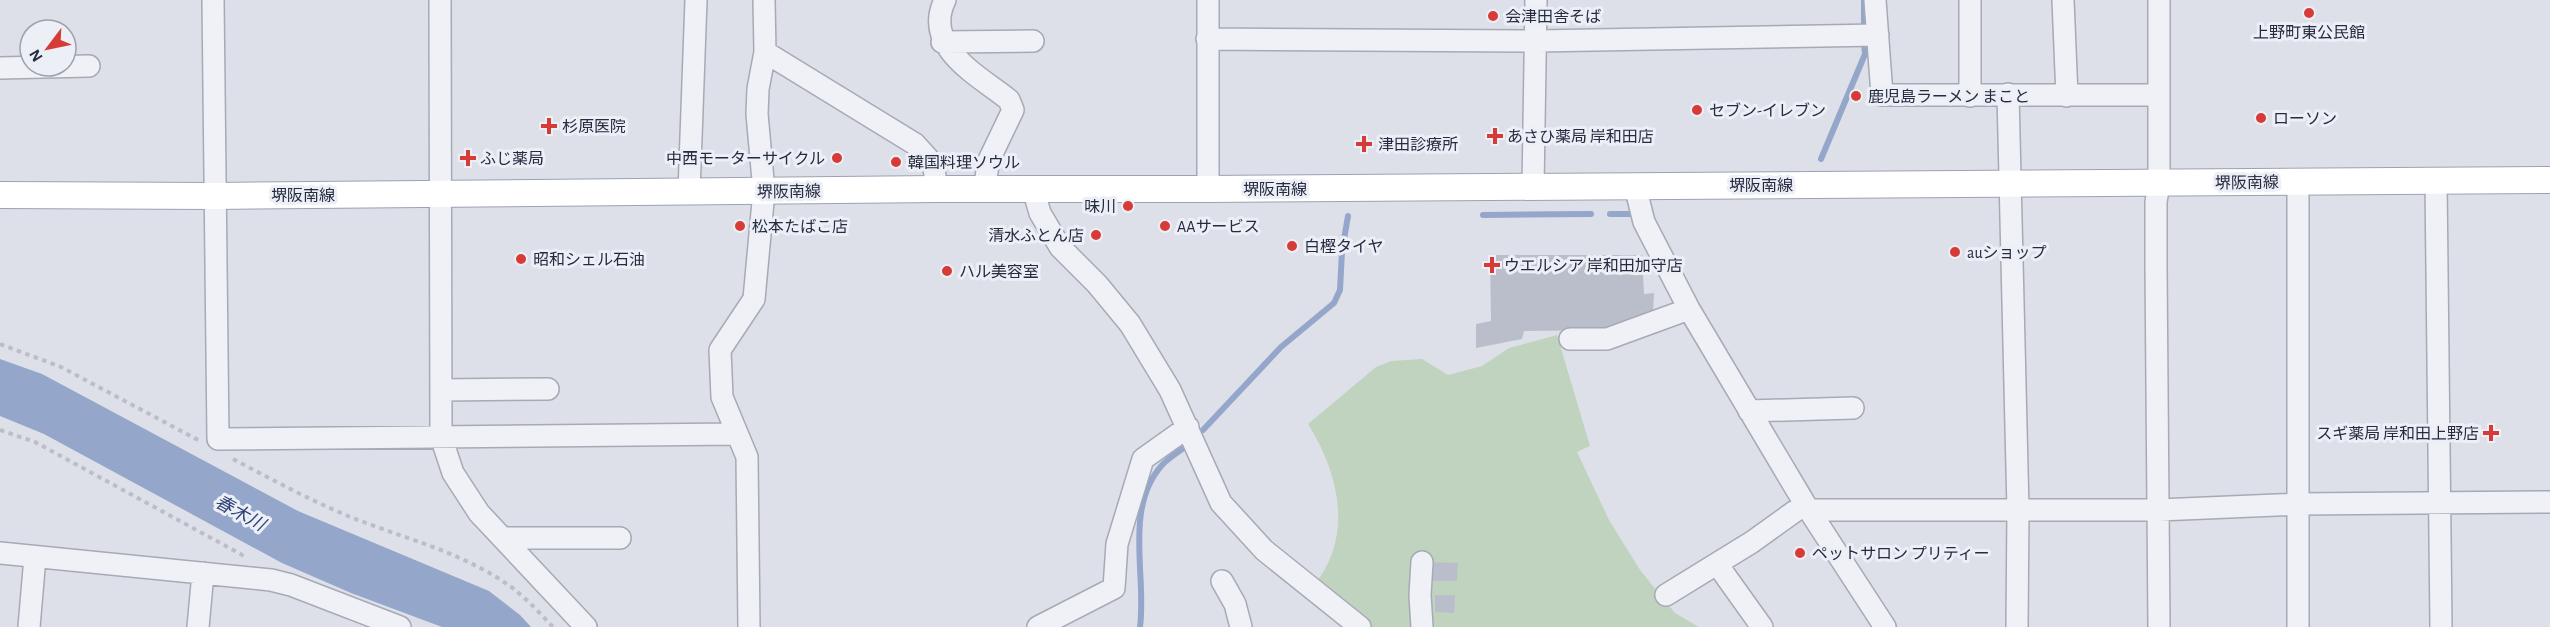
<svg xmlns="http://www.w3.org/2000/svg" width="2550" height="627" viewBox="0 0 2550 627" font-family="'Alegreya Sans','Noto Sans JP',sans-serif">
	<style>
		.green { fill: #bfd3be }
		.water { fill: #95a6cb }
		.lines { fill: none; stroke-linecap: round; stroke-linejoin: round }
		.stream { stroke: #95a6cb; stroke-width: 6 }
		.building { fill: #babecb }
		.minor-casing { stroke: #a6aab6; stroke-width: 24 }
		.major-casing { stroke: #9ca2b5; stroke-width: 28 }
		.path { stroke: #bbbec7; stroke-width: 4; stroke-dasharray: 4.5 4.5; stroke-linecap: butt }
		.minor { stroke: #f0f1f6; stroke-width: 21 }
		.major { stroke: #fff; stroke-width: 26 }
		.poi-dot { fill: #d73b38; stroke: #edeff6; stroke-width: 2 }
		.labels { text-anchor: middle; stroke-width: 6; stroke-linejoin: round; paint-order: stroke }
		.poi-label { font-size: 16px; fill: #262b40; stroke: #edeff6; text-anchor: start }
		.street-label { font-size: 16px; fill: #262b40; stroke: #edeff6 }
		.water-label { font-size: 18px; font-style: italic; fill: #2d4276; stroke: #edeff6 }
	</style>
	<rect width="100%" height="100%" fill="#dde0e8"/>
	<!-- green -->
	<path class="green" d="M 1557,335 L 1590,446 L 1577,452 L 1609,520 L 1640,570 L 1675,613 L 1699,627 L 1371,627 L 1314,585 C 1354,537 1339,473 1308,424 L 1376,367 L 1391,361 L 1422,359 L 1448,375 L 1482,366 L 1509,348 Z"/>
	<!-- water -->
	<path class="water" d="M 0,359 L 42,374 L 298,511 L 489,591 L 520,615 L 531,627 L 442,627 L 351,593 L 282,563 L 44,434 L 0,416 Z"/>
	<g class="lines">
		<!-- stream -->
		<path class="stream" d="M 1864,0 L 1864,30
			M 1821,159 L 1865,54 L 1864,43
			M 1610,214 L 1633,214
			M 1483,215 L 1591,214
			M 1203,430 L 1281,347 L 1334,303 L 1340,290 L 1342,251 L 1348,216
			M 1140,627 C 1147,576 1123,507 1163,464 C 1170,457 1180,451 1189,444"/>
	</g>
	<!-- building -->
	<path class="building" d="M 1490,255 L 1642,255 L 1644,294 L 1654,293 L 1653,314 L 1608,330 L 1524,331 L 1522,339 L 1476,348 L 1476,324 L 1491,321 Z
		M 1427,562 L 1458,563 L 1457,581 L 1426,581 Z
		M 1435,595 L 1455,595 L 1454,613 L 1435,612 Z"/>
	<g class="lines">
		<defs>
			<path id="minor" d="M 213,0 L 218,439 L 737,434
				M 440,0 L 441,437 L 453,473 L 479,513 L 586,627
				M 945,0 C 922,47 978,75 1009,100 L 1013,110 L 989,160 L 984,189
				M 1208,0 L 1208,189
				M 1875,0 L 1882,95 L 2159,95
				M 2063,0 L 2067,96
				M 2159,0 L 2159,183 L 2156,202 L 2156,266 L 2159,627
				M 1207,39 L 1537,41 L 1878,35
				M 942,42 L 1033,41
				M 765,52 L 915,144 L 934,165 L 936,189
				M 0,68 L 89,66
				M 2008,94 L 2018,510 L 2017,627
				M 1970,96 L 1970,0
				M 2298,181 L 2298,627
				M 2436,181 L 2441,627
				M 1635,186 L 1644,222 L 1689,309 L 1805,504 L 1885,627
				M 1533,187 L 1536,0
				M 1033,189 L 1040,213 L 1060,247 L 1097,284 L 1130,324 L 1170,390 L 1221,503 L 1264,550 L 1360,627
				M 689,192 L 696,0
				M 1570,339 L 1607,339 L 1689,309
				M 441,390 L 548,389
				M 1749,411 L 1853,408
				M 1809,510 L 2159,510 L 2297,504 L 2550,502
				M 503,538 L 620,538
				M 0,553 L 271,580 L 291,585 L 400,627
				M 1422,562 L 1420,595 L 1422,627
				M 1717,564 L 1762,627
				M 1222,581 L 1235,604 L 1241,627
				M 1666,595 L 1752,542 L 1805,504
				M 29,627 L 35,557
				M 198,627 L 203,573
				M 749,627 L 747,457 L 722,397 L 720,350 L 754,299 L 764,191 L 757,114 L 758,89 L 765,52 L 764,0
				M 1038,627 L 1114,588 L 1117,544 L 1143,459 L 1188,427"/>
			<path id="major" d="M 0,195 L 215,196 L 936,189 L 1208,189 L 2550,180"/>
		</defs>
		<!-- minor casing -->
		<use href="#minor" class="minor-casing"/>
		<!-- major casing -->
		<use href="#major" class="major-casing"/>
		<!-- path -->
		<path class="path" d="M 0,344 L 61,367 L 200,441
			M 0,430 L 35,442 L 246,557
			M 233,459 C 271,479 308,499 348,516 C 400,537 459,551 507,584 C 524,596 539,612 553,627"/>
		<!-- minor -->
		<use href="#minor" class="minor"/>
		<!-- major -->
		<use href="#major" class="major"/>
	</g>
	<!-- markers -->
	<g class="poi-dot">
		<circle cx="2309" cy="13" r="6"/>
		<circle cx="1493" cy="16" r="6"/>
		<circle cx="1856" cy="96" r="6"/>
		<circle cx="1697" cy="110" r="6"/>
		<circle cx="2261" cy="118" r="6"/>
		<path d="M546 117h6v6h6v6h-6v6h-6v-6h-6v-6h6z"/>
		<path d="M1492 127h6v6h6v6h-6v6h-6v-6h-6v-6h6z"/>
		<path d="M1361 135h6v6h6v6h-6v6h-6v-6h-6v-6h6z"/>
		<path d="M465 149h6v6h6v6h-6v6h-6v-6h-6v-6h6z"/>
		<circle cx="837" cy="158" r="6"/>
		<circle cx="896" cy="162" r="6"/>
		<circle cx="1128" cy="206" r="6"/>
		<circle cx="740" cy="226" r="6"/>
		<circle cx="1165" cy="226" r="6"/>
		<circle cx="1096" cy="235" r="6"/>
		<circle cx="1292" cy="246" r="6"/>
		<circle cx="1955" cy="252" r="6"/>
		<circle cx="521" cy="259" r="6"/>
		<path d="M1489 256h6v6h6v6h-6v6h-6v-6h-6v-6h6z"/>
		<circle cx="947" cy="271" r="6"/>
		<path d="M2488 424h6v6h6v6h-6v6h-6v-6h-6v-6h6z"/>
		<circle cx="1800" cy="553" r="6"/>
	</g>
	<g class="labels">
		<!-- poi labels -->
		<g class="poi-label">
			<text x="1505" y="22">会津田舎そば</text>
			<text x="2309" y="38" text-anchor="middle">上野町東公民館</text>
			<text x="1868" y="102">鹿児島ラーメン まこと</text>
			<text x="1709" y="116">セブン-イレブン</text>
			<text x="2273" y="124">ローソン</text>
			<text x="562" y="132">杉原医院</text>
			<text x="1507" y="142">あさひ薬局 岸和田店</text>
			<text x="1378" y="150">津田診療所</text>
			<text x="480" y="164">ふじ薬局</text>
			<text x="825" y="164" text-anchor="end">中西モーターサイクル</text>
			<text x="908" y="168">韓国料理ソウル</text>
			<text x="1116" y="212" text-anchor="end">味川</text>
			<text x="752" y="232">松本たばこ店</text>
			<text x="1177" y="232">AAサービス</text>
			<text x="1084" y="241" text-anchor="end">清水ふとん店</text>
			<text x="1304" y="252">白樫タイヤ</text>
			<text x="1967" y="258">auショップ</text>
			<text x="533" y="265">昭和シェル石油</text>
			<text x="1504" y="271">ウエルシア 岸和田加守店</text>
			<text x="959" y="277">ハル美容室</text>
			<text x="2479" y="439" text-anchor="end">スギ薬局 岸和田上野店</text>
			<text x="1812" y="559">ペットサロン プリティー</text>
		</g>
		<!-- street labels -->
		<g class="street-label">
			<text transform="translate(2247 182) rotate(-1)" y="6">堺阪南線</text>
			<text x="1761" y="191">堺阪南線</text>
			<text x="1275" y="195">堺阪南線</text>
			<text transform="translate(789 191) rotate(-1)" y="6">堺阪南線</text>
			<text x="303" y="201">堺阪南線</text>
		</g>
		<!-- water labels -->
		<g class="water-label">
			<text transform="translate(240 513) rotate(29)" y="6">春木川</text>
		</g>
	</g>
	<!-- north arrow -->
	<g transform="translate(48 48) rotate(238)"><circle r="28" fill="#edeff6" stroke="#9da1ad" stroke-width="1.5"/>
	<path d="M0-4.5L10 22L0 15L-10 22Z" fill="#d73b38"/>
	<text y="-9" font-size="16" font-weight="bold" text-anchor="middle" fill="#262b40">N</text>
	</g>
</svg>
